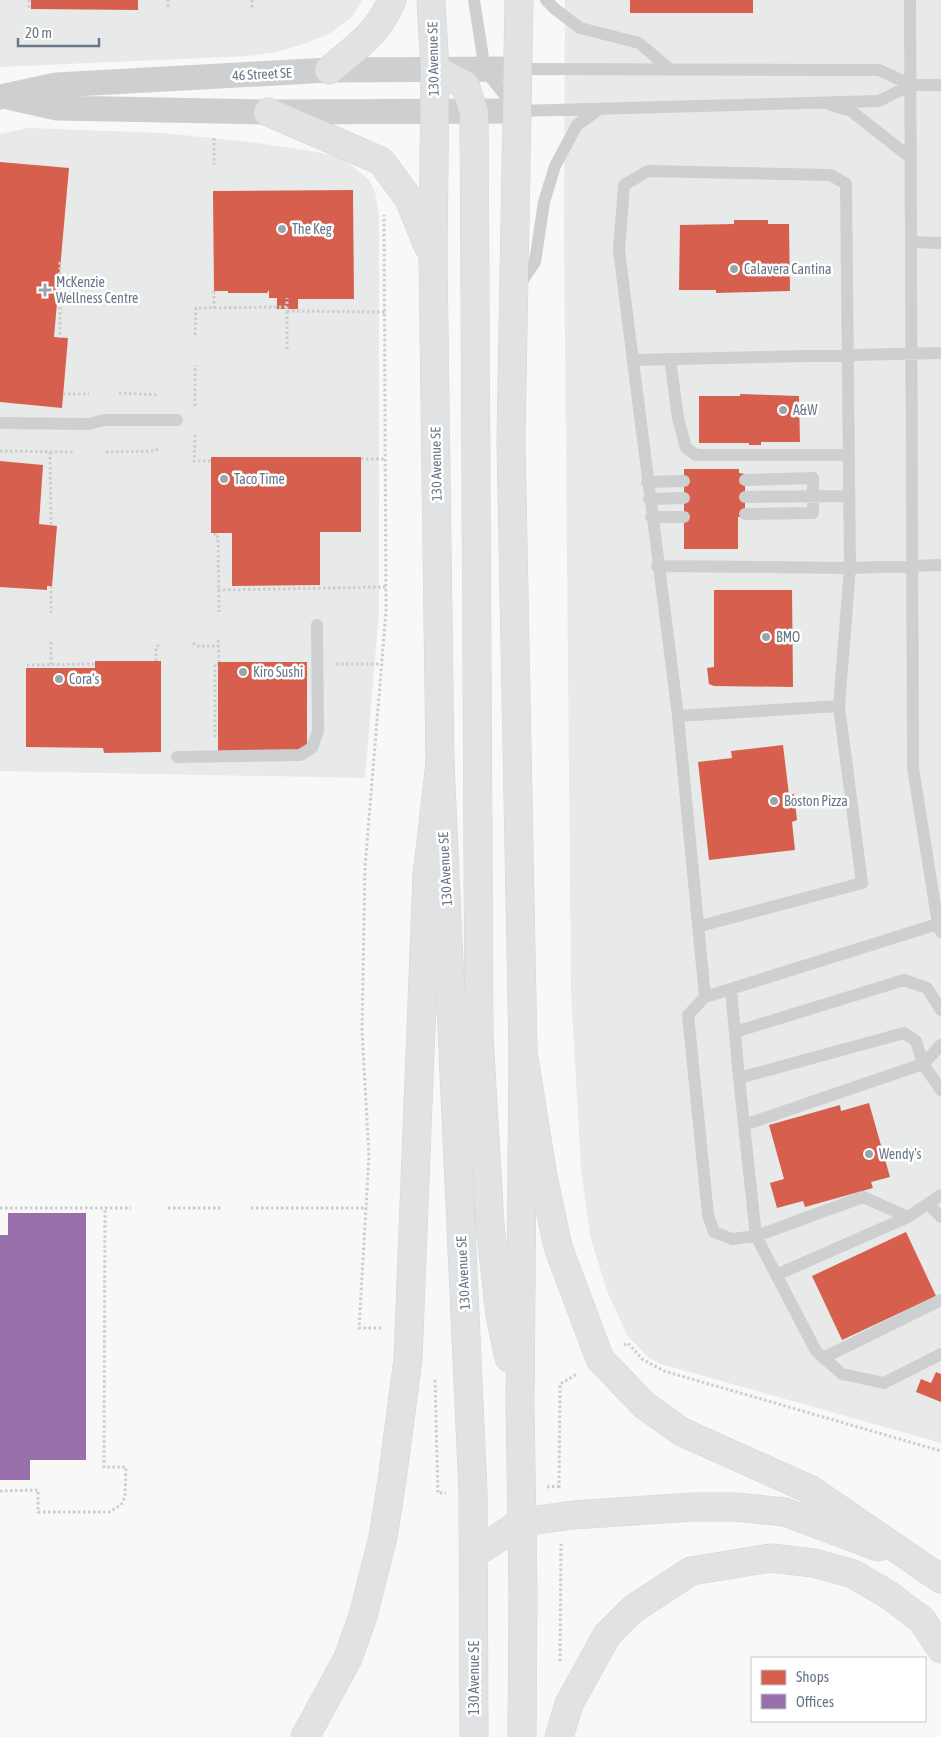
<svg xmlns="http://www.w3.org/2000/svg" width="941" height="1737" viewBox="0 0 941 1737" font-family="'Asap Condensed',sans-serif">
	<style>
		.built { fill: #e8eae9 }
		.shops { fill: #d6604d }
		.offices { fill: #9970ab }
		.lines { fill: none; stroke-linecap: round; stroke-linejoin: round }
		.secondary-casing { stroke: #d4d6d6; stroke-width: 29 }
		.motorway-casing { stroke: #d5d6d7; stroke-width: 29 }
		.path { stroke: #cccdcd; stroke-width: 3; stroke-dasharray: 2.5 2.5; stroke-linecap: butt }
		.service { stroke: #cecfd0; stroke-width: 12 }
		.minor { stroke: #cecfd0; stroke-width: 25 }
		.secondary { stroke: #e1e2e3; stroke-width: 28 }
		.motorway { stroke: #e1e2e3; stroke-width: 28 }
		.poi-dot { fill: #9aa4ae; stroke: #fff; stroke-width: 2 }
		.labels { text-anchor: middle; stroke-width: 5; stroke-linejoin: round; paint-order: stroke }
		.street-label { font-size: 14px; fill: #687787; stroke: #fff }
		.poi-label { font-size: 14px; fill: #687787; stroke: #fff; text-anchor: start }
	</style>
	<rect width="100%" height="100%" fill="#f8f8f7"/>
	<!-- built -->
	<path class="built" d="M 0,0 L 363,0 L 352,17 L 332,32 L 307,43 L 277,52 L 248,56 L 0,67 Z
		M 565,0 L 941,0 L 941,1443 L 661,1364 L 649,1358 L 627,1335 L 607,1291 L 590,1236 L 581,1168 L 571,992 L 564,235 Z
		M 28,128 L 163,133 L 250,142 L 317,152 L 336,157 L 350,164 L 369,180 L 375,192 L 379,215 L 379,613 L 365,778 L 0,771 L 0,134 Z"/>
	<!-- shops -->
	<path class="shops" d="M 31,0 L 138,0 L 138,10 L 31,9 Z
		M 630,0 L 753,0 L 753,13 L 630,13 Z
		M 0,162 L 69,168 L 54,337 L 68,338 L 62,408 L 0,402 Z
		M 353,190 L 354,299 L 298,299 L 298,309 L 277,309 L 277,298 L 269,298 L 269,290 L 267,293 L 228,293 L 228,291 L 214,291 L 213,191 Z
		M 734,220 L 768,220 L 768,224 L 789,224 L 790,291 L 716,293 L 716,290 L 679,290 L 680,225 L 734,224 Z
		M 740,394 L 799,396 L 800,442 L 761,442 L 761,445 L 749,445 L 749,443 L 699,443 L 699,396 L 740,396 Z
		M 211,457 L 361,457 L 361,532 L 320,532 L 320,585 L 232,586 L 232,533 L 211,533 Z
		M 0,461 L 43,465 L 39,524 L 57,526 L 52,586 L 47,586 L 47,590 L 0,587 Z
		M 684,469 L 739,469 L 739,473 L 745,474 L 745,517 L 738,517 L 738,549 L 684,549 Z
		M 714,590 L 792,590 L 793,687 L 714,686 L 709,684 L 707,668 L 714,667 Z
		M 95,661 L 161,661 L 161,752 L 104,753 L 103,748 L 26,747 L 26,668 L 95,668 Z
		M 218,662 L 307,662 L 307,751 L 218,751 Z
		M 783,745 L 789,795 L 794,794 L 797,820 L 792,822 L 795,850 L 709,860 L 698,762 L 732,758 L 731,751 Z
		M 869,1103 L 890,1177 L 871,1182 L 873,1188 L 805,1207 L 803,1201 L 777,1208 L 770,1183 L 784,1179 L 769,1125 L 840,1105 L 841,1111 Z
		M 906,1232 L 936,1296 L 842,1340 L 812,1276 Z
		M 936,1372 L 941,1374 L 941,1402 L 916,1392 L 921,1379 L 931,1383 Z"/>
	<!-- offices -->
	<path class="offices" d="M 8,1213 L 86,1213 L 86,1460 L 30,1460 L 30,1480 L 0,1480 L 0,1235 L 8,1235 Z"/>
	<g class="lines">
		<defs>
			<path id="secondary" d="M 431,0 L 435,70 L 433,258 L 440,763 L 473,1492 L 474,1737
				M 519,0 L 511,441 L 523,1052 L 520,1406 L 523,1591 L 522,1737
				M 329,70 C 355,49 379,32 392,0
				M 435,70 L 465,85 L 474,112 L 479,1035 L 490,1225 L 500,1316 L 509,1358
				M 268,112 L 381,161 L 409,199 L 428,246"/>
			<path id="motorway" d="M 523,1052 L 543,1176 L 558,1247 L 600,1359 L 644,1405 L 682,1432 L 811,1490 L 941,1579
				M 474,1554 L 522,1522 L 573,1515 L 693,1507 L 734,1507 L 785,1512 L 878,1547
				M 305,1737 L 348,1658 L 363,1616 L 383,1537 L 392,1480 L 408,1359 L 427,875 L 440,763
				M 559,1737 L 569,1704 L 607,1635 L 633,1609 L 691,1571 L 771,1558 L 814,1563 L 853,1574 L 889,1595 L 922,1620 L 941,1649"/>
		</defs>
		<!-- secondary casing -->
		<use href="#secondary" class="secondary-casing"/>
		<!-- motorway casing -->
		<use href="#motorway" class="motorway-casing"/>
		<!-- path -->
		<path class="path" d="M 29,0 L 29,9
			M 252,0 L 252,8
			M 168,7 L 168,0
			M 214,138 L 214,165
			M 60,262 L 60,338
			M 214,291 L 214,308
			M 287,311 L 385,312
			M 195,335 L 196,308 L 287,307
			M 287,349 L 287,298
			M 119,393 L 159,395
			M 63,394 L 89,394
			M 195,406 L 195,365
			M 195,435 L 194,461 L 211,461
			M 0,451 L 75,452
			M 50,452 L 51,525
			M 106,452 L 155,451 L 160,447
			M 361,459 L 385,459
			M 215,533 L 215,537 L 218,537 L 219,612
			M 51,586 L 51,613
			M 218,590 L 386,587
			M 218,640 L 219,662
			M 51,642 L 51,665
			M 193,643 L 197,646 L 218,646
			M 156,661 L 156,647 L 161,643
			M 336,664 L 381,664
			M 27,665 L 95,664
			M 215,737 L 215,664 L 218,664
			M 0,1208 L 131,1208
			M 168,1208 L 221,1208
			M 251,1208 L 367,1208
			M 381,1328 L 359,1328 L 369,1156 L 362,1030 L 365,867 L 386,611 L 384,215
			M 624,1345 L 628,1343 L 642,1359 L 664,1371 L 941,1451
			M 435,1380 L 438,1493 L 446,1493
			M 547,1487 L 559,1486
			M 559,1488 L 560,1384 L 577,1374
			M 0,1491 L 38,1490 L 38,1512 L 109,1512 L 121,1505 L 125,1497 L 126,1467 L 104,1467 L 105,1208
			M 560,1661 L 561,1544"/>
		<!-- service -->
		<path class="service" d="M 474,0 L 485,70 L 517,111 L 879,101 L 911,85
			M 546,0 L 555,9 L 580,28 L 639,43 L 671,70
			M 910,0 L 913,768 L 938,924 L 941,932
			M 518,69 L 879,70 L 911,85 L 941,85
			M 831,105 L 851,111 L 911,158
			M 911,242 L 941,243
			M 518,287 L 535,262 L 544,202 L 555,166 L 577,125 L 598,110
			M 670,359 L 678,418 L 686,448 L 696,455 L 849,455
			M 633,360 L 941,353
			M 0,423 L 89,424 L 104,420 L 177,420
			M 745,480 L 813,478 L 813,513 L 745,514
			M 647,482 L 684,481
			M 745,497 L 849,496
			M 649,499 L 684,498
			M 651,517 L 684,517
			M 657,566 L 850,568 L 941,565
			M 678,716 L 839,706
			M 177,757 L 300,755 L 312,748 L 318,731 L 317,625
			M 700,926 L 862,883 L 839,706 L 850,568 L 846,184 L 831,175 L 648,171 L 624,185 L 619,250 L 678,716 L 705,997
			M 731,989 L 739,1078 L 904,1033 L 916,1041 L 923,1064 L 941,1090
			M 735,1032 L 904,980 L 927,988 L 941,1010
			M 739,1078 L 756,1236 L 816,1351 L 842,1374 L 884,1383 L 941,1354
			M 744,1125 L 923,1064 L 941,1045
			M 928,1204 L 941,1217
			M 908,1217 L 863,1197 L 756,1236 L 732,1239 L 714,1232 L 708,1215 L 688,1015 L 705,997 L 941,923
			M 776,1275 L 908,1217 L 941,1195
			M 823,1358 L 941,1300"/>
		<!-- minor -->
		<path class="minor" d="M 0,97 L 56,85 L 329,70 L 518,69
			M 12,98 L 57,108 L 268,112 L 517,111"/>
		<!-- secondary -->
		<use href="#secondary" class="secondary"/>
		<!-- motorway -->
		<use href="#motorway" class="motorway"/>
	</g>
	<!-- markers -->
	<g class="poi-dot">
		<circle cx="282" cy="229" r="5"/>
		<circle cx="734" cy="269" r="5"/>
		<path d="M42.5 282.5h5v5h5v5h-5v5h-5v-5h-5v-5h5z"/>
		<circle cx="783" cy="410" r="5"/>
		<circle cx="224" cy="479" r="5"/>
		<circle cx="766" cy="637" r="5"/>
		<circle cx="243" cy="672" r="5"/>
		<circle cx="59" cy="679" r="5"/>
		<circle cx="774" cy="801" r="5"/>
		<circle cx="869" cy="1154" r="5"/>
	</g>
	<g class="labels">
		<!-- street labels -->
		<g class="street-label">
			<text transform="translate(433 59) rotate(-91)" y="5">130 Avenue SE</text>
			<text transform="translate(262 74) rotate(-3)" y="5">46 Street SE</text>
			<text transform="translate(436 464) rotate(-91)" y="5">130 Avenue SE</text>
			<text transform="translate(445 869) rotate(-93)" y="5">130 Avenue SE</text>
			<text transform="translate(463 1273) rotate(-93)" y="5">130 Avenue SE</text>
			<text transform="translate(474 1678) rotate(-90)" y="5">130 Avenue SE</text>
		</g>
		<!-- poi labels -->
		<g class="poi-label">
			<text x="292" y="234">The Keg</text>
			<text x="744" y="274">Calavera Cantina</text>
			<text x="56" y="287">McKenzie<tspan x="56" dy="16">Wellness Centre</tspan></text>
			<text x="793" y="415">A&amp;W</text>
			<text x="234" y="484">Taco Time</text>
			<text x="776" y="642">BMO</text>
			<text x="253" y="677">Kiro Sushi</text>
			<text x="69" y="684">Cora's</text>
			<text x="784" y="806">Boston Pizza</text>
			<text x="879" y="1159">Wendy's</text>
		</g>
	</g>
	<!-- legend -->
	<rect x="751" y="1657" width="175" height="65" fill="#ffffff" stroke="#c3c9cf"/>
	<rect x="761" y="1670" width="25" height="15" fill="#d6604d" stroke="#c3c9cf"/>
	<text x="796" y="1682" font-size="15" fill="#687787">Shops</text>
	<rect x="761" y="1694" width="25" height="15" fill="#9970ab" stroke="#c3c9cf"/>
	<text x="796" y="1707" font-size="15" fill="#687787">Offices</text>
	<!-- scale -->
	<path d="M18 38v8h81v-8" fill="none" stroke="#687787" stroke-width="2.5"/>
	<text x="25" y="38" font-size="15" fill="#687787" stroke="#ffffff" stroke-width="4" paint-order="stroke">20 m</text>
</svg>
